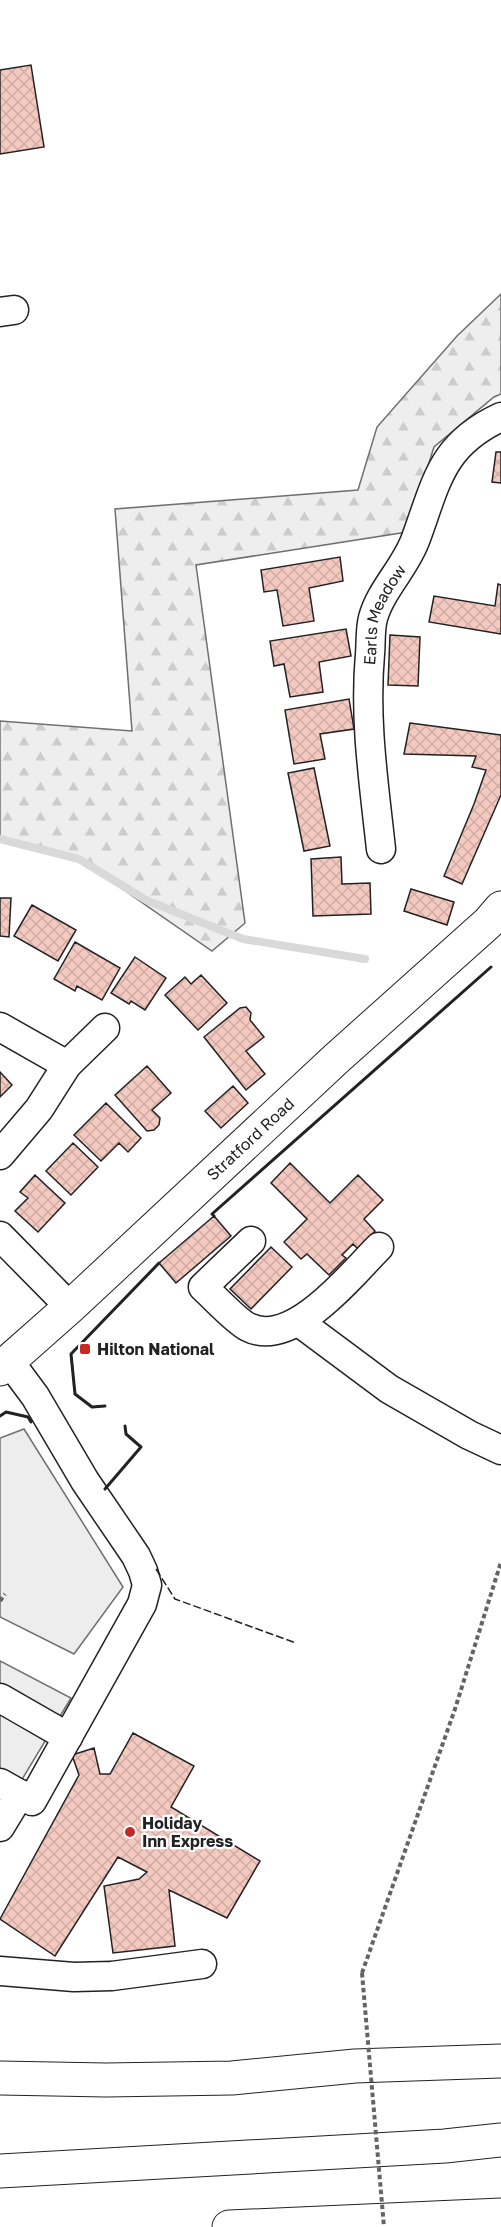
<svg xmlns="http://www.w3.org/2000/svg" width="501" height="2227" viewBox="0 0 501 2227" font-family="'Golos Text',sans-serif">
	<style>
		.forest { fill: url(#forest-firs); stroke: #6f6f6f; stroke-width: 1.5 }
		.parking { fill: #ededed; stroke: #6f6f6f; stroke-width: 1.5 }
		.lines { fill: none; stroke-linecap: round; stroke-linejoin: round }
		.stream { stroke: #d9d9d9; stroke-width: 8 }
		.building { fill: url(#building-cross-hatch); stroke: #222; stroke-width: 1.5 }
		.minor-casing { stroke: #222; stroke-width: 31 }
		.highway-casing { stroke: #222; stroke-width: 35 }
		.path { stroke: #646464; stroke-width: 4; stroke-dasharray: 4.5 3; stroke-linecap: butt }
		.minor { stroke: #fff; stroke-width: 28 }
		.highway { stroke: #fff; stroke-width: 33 }
		.path-bridge { stroke: #646464; stroke-width: 4; stroke-dasharray: 4.5 3; stroke-linecap: butt }
		.fence { stroke: #222; stroke-width: 1.5; stroke-dasharray: 8 3; stroke-linecap: butt }
		.wall { stroke: #222; stroke-width: 3 }
		.poi-dot { fill: #c62828; stroke: #fff; stroke-width: 2 }
		.labels { text-anchor: middle; stroke-width: 4.5; stroke-linejoin: round; paint-order: stroke }
		.street-label { font-size: 16px; fill: #222; stroke: #fff }
		.poi-label { font-size: 16px; font-weight: bold; fill: #222; stroke: #fff; text-anchor: start }
	</style>
	<defs>
		<pattern id="forest-firs" width="22" height="20" patternUnits="userSpaceOnUse" patternTransform="scale(1.5)"><rect width="22" height="20" fill="#eee"/><path d="M5 1l3.5 6h-7zM16 11l3.5 6h-7z" fill="#ccc"/></pattern>
		<pattern id="building-cross-hatch" width="8" height="8" patternUnits="userSpaceOnUse" patternTransform="scale(1.5)"><rect width="8" height="8" fill="#f3c9c0"/><path d="M0 0l8 8M0 8l8-8" fill="none" stroke="#d0aca5"/></pattern>
	</defs>
	<rect width="100%" height="100%" fill="#fff"/>
	<!-- forest -->
	<path class="forest" d="M 501,294 L 501,394 L 494,397 L 434,447 L 407,532 L 196,565 L 245,923 L 212,951 L 79,859 L 0,839 L 0,721 L 132,731 L 115,509 L 358,490 L 377,427 L 457,336 Z"/>
	<!-- parking -->
	<path class="parking" d="M 24,1429 L 123,1587 L 74,1654 L 0,1617 L 0,1438 Z
		M 0,1661 L 71,1698 L 0,1816 Z"/>
	<g class="lines">
		<!-- stream -->
		<path class="stream" d="M 0,839 L 79,859 L 146,900 L 243,939 L 365,959"/>
	</g>
	<!-- building -->
	<path class="building" d="M 31,65 L 44,147 L 0,154 L 0,70 Z
		M 496,452 L 501,452 L 501,483 L 492,482 Z
		M 340,557 L 343,581 L 309,588 L 314,621 L 283,626 L 277,590 L 264,592 L 261,570 Z
		M 498,584 L 501,585 L 501,634 L 429,622 L 434,596 L 495,606 Z
		M 346,629 L 351,656 L 319,662 L 323,692 L 290,697 L 284,664 L 274,666 L 270,641 Z
		M 390,635 L 420,637 L 418,686 L 388,685 Z
		M 349,699 L 354,729 L 320,734 L 325,759 L 294,764 L 285,710 Z
		M 410,723 L 501,735 L 501,795 L 462,884 L 444,876 L 474,804 L 486,770 L 472,767 L 476,756 L 404,754 Z
		M 314,768 L 330,846 L 304,851 L 288,773 Z
		M 341,857 L 342,884 L 370,883 L 371,914 L 313,916 L 311,859 Z
		M 411,889 L 454,902 L 447,925 L 404,911 Z
		M 0,898 L 11,898 L 9,937 L 0,936 Z
		M 32,905 L 76,930 L 58,961 L 14,936 Z
		M 75,942 L 120,968 L 102,1000 L 77,986 L 75,991 L 54,979 Z
		M 135,957 L 166,978 L 145,1010 L 131,1001 L 129,1004 L 111,993 Z
		M 201,975 L 227,1003 L 198,1030 L 165,995 L 185,977 L 191,984 Z
		M 246,1007 L 251,1013 L 250,1020 L 264,1037 L 246,1051 L 265,1074 L 246,1090 L 204,1037 L 240,1008 Z
		M 147,1066 L 171,1093 L 152,1110 L 160,1118 L 159,1125 L 154,1130 L 147,1131 L 115,1095 Z
		M 0,1072 L 12,1085 L 0,1097 Z
		M 233,1086 L 248,1103 L 221,1128 L 205,1111 Z
		M 106,1103 L 141,1138 L 128,1152 L 119,1143 L 101,1161 L 74,1135 Z
		M 73,1143 L 98,1167 L 71,1195 L 46,1171 Z
		M 290,1163 L 330,1203 L 358,1175 L 383,1200 L 364,1219 L 375,1231 L 358,1249 L 353,1244 L 342,1255 L 346,1258 L 329,1275 L 307,1254 L 301,1259 L 284,1242 L 307,1219 L 271,1183 Z
		M 35,1175 L 65,1203 L 38,1232 L 15,1211 L 28,1198 L 20,1192 Z
		M 214,1216 L 231,1236 L 176,1283 L 159,1263 Z
		M 271,1247 L 292,1267 L 251,1309 L 230,1289 Z
		M 133,1733 L 194,1766 L 171,1807 L 260,1861 L 227,1918 L 169,1890 L 175,1946 L 113,1953 L 104,1886 L 139,1879 L 147,1872 L 118,1857 L 55,1956 L 0,1919 L 79,1775 L 72,1755 L 94,1748 L 100,1774 L 110,1774 Z"/>
	<g class="lines">
		<defs>
			<g id="minor">
				<path d="M 0,312 L 14,310"/>
				<path id="s1" d="M 381,849 C 374,784 364,720 370,654 C 371,643 370,629 373,618 C 381,589 406,567 416,538 C 437,481 441,445 501,417"/>
				<path d="M 0,1027 L 67,1065"/>
				<path d="M 0,1155 L 39,1109 L 67,1065 L 105,1028"/>
				<path d="M 0,1236 L 70,1307"/>
				<path d="M 251,1241 L 203,1287 C 213,1296 237,1322 248,1327 C 292,1350 352,1274 379,1247"/>
				<path d="M 299,1322 L 389,1389 L 469,1435 L 501,1450"/>
				<path d="M 0,1698 L 68,1737"/>
				<path d="M 0,1783 L 32,1801 L 142,1604 L 147,1585 L 143,1571 L 136,1556 L 85,1481 L 35,1396 L 9,1361"/>
				<path d="M 0,1827 L 20,1794"/>
				<path d="M 0,1971 L 74,1977 L 112,1976 L 202,1964"/>
			</g>
			<g id="highway">
				<path id="s2" d="M 0,1369 L 70,1307 L 337,1058 L 489,922 L 501,908"/>
				<path d="M 0,2078 L 106,2080 L 232,2078 L 355,2066 L 501,2061"/>
				<path d="M 0,2171 L 445,2146 L 501,2140"/>
				<path d="M 229,2227 L 501,2215"/>
			</g>
		</defs>
		<!-- minor casing -->
		<use href="#minor" class="minor-casing"/>
		<!-- highway casing -->
		<use href="#highway" class="highway-casing"/>
		<!-- path -->
		<path class="path" d="M 0,1601 L 5,1594
			M 362,1973 L 455,1709 L 501,1562"/>
		<!-- minor -->
		<use href="#minor" class="minor"/>
		<!-- highway -->
		<use href="#highway" class="highway"/>
		<!-- path-bridge -->
		<path class="path-bridge" d="M 362,1973 L 384,2227"/>
		<!-- fence -->
		<path class="fence" d="M 156,1569 L 175,1599 L 296,1643"/>
		<!-- wall -->
		<path class="wall" d="M 214,1216 L 212,1214 L 491,967
			M 105,1406 L 92,1407 L 75,1394 L 71,1354 L 159,1263
			M 0,1416 L 6,1412 L 28,1417 L 31,1422
			M 105,1489 L 141,1447 L 126,1434 L 125,1426"/>
	</g>
	<!-- markers -->
	<g class="poi-dot">
		<rect x="79" y="1343" width="12" height="12" rx="3"/>
		<circle cx="130" cy="1832" r="6"/>
	</g>
	<g class="labels">
		<!-- street labels -->
		<g class="street-label">
			<text dy="6" stroke="none"><textPath href="#s1" startOffset="238">Earls Meadow</textPath></text>
			<text dy="6" stroke="none"><textPath href="#s2" startOffset="340">Stratford Road</textPath></text>
		</g>
		<!-- poi labels -->
		<g class="poi-label">
			<text x="97" y="1355">Hilton National</text>
			<text x="142" y="1829">Holiday<tspan x="142" dy="18">Inn Express</tspan></text>
		</g>
	</g>
</svg>
